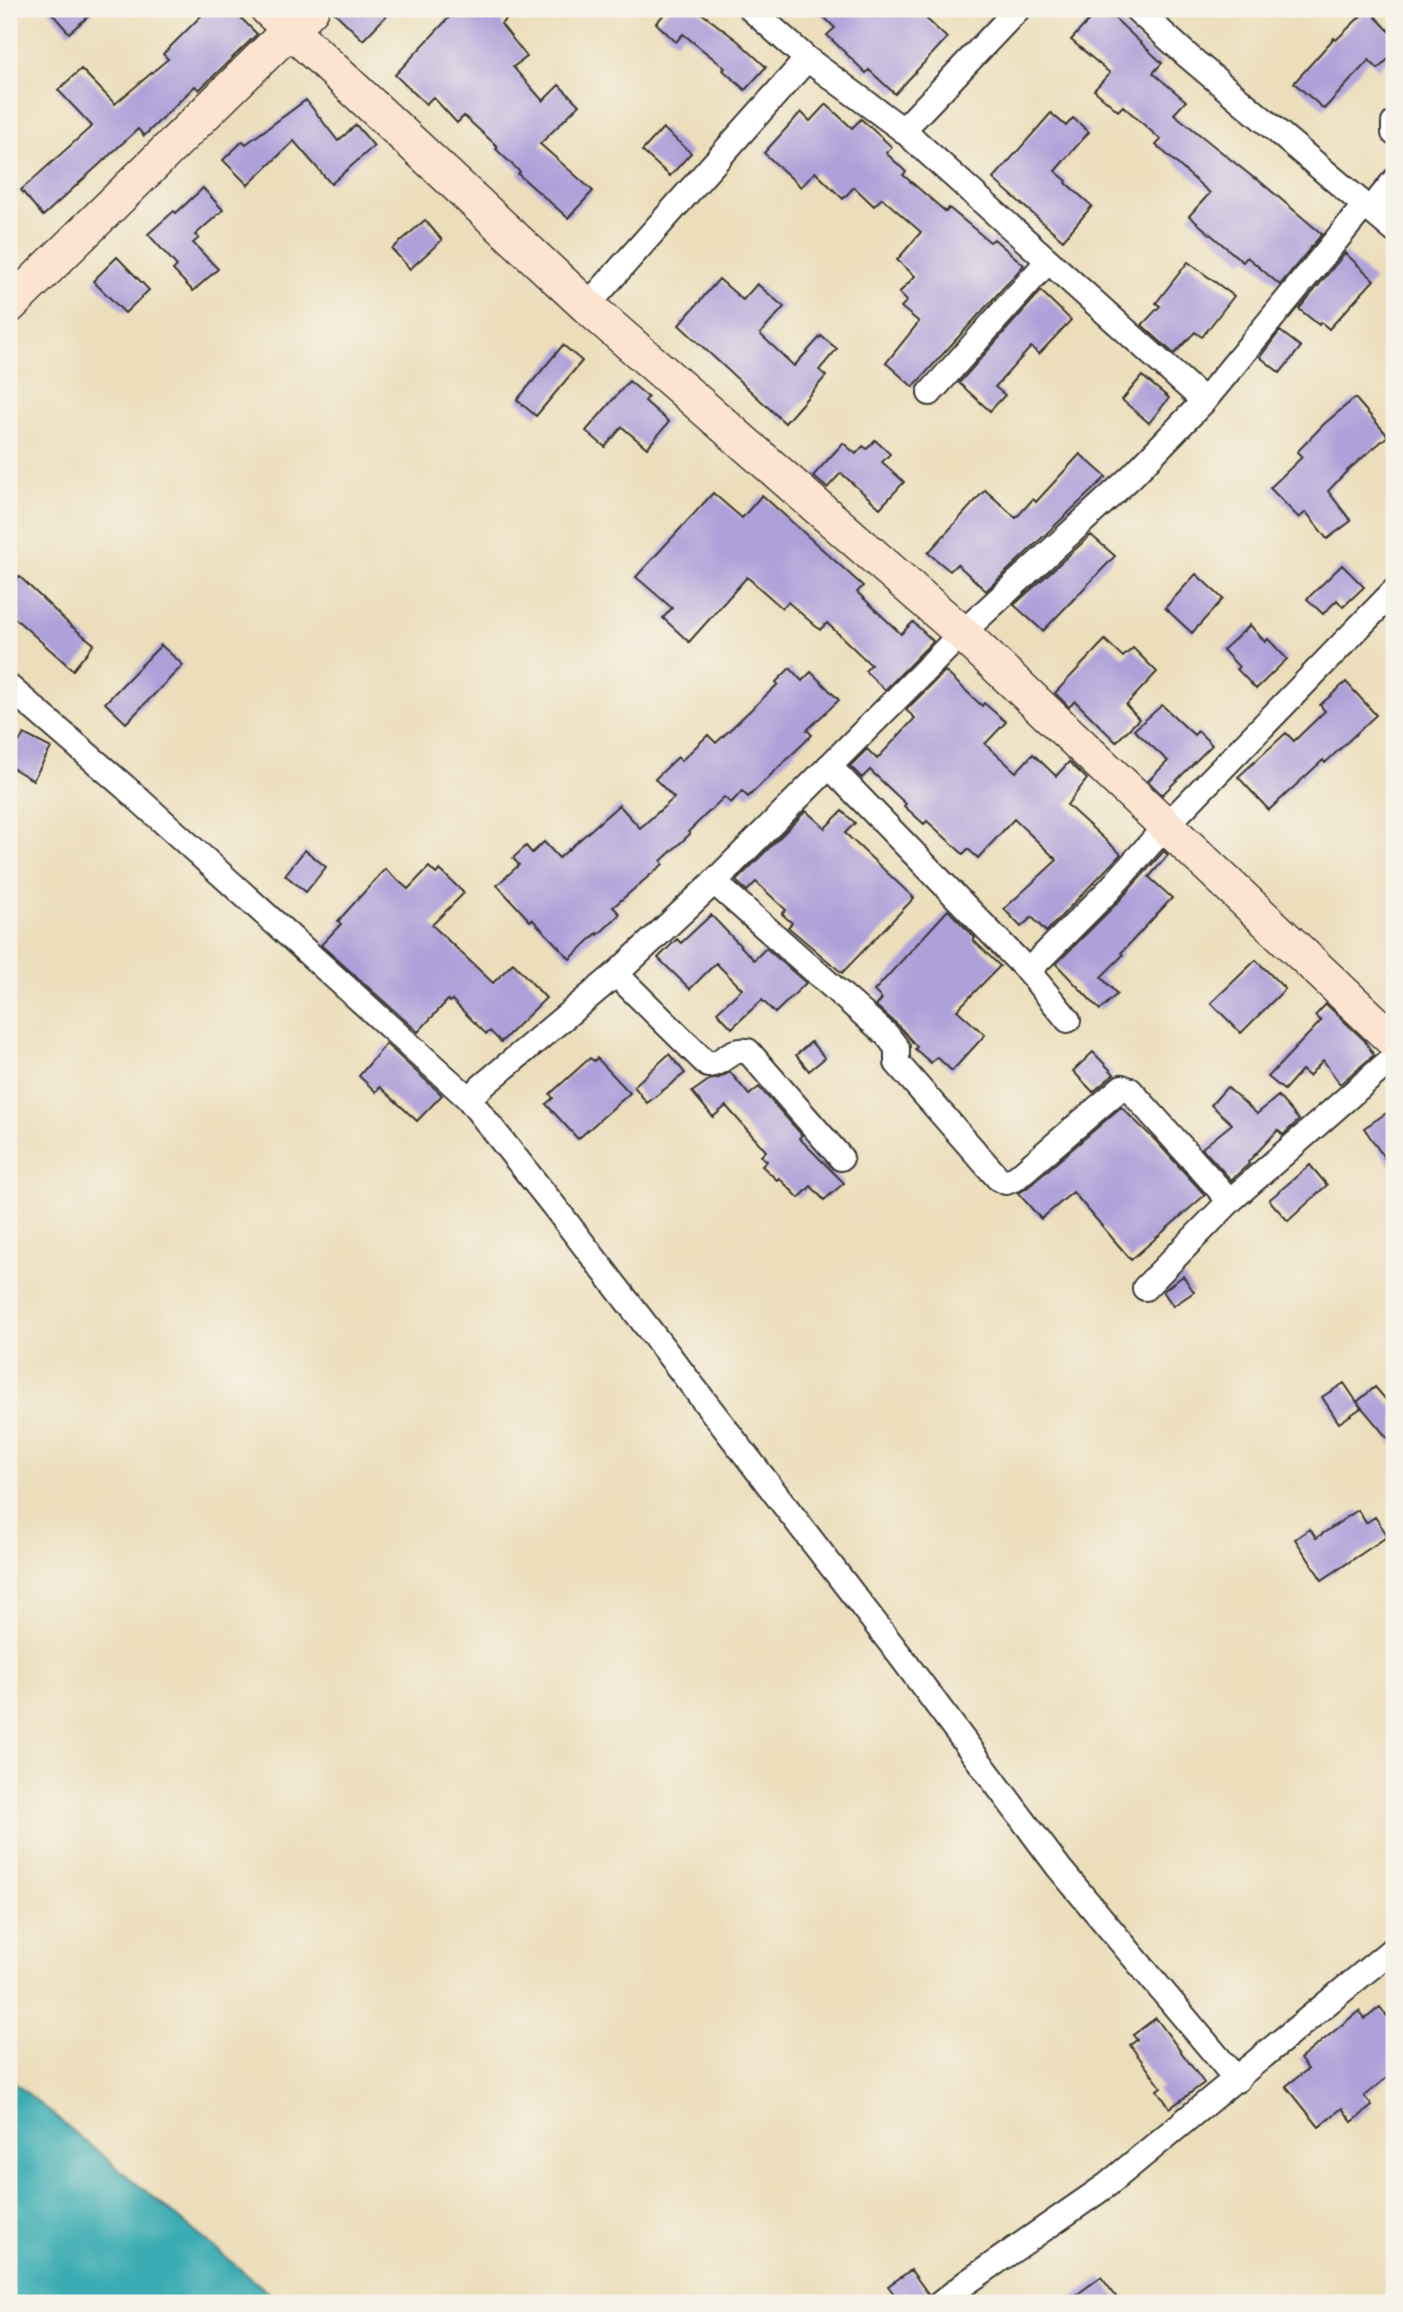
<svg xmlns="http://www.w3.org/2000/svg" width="1403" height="2312" viewBox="0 0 1403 2312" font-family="'IM FELL English',serif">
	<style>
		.water { fill: #3aacb3; stroke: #2b6468; stroke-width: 2 }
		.building { fill: #aea0d9 }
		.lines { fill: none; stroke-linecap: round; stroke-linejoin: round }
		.street-casing { stroke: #3b3934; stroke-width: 28 }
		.secondary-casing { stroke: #3b3934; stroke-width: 38 }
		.street { stroke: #fff; stroke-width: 24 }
		.secondary { stroke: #fde4d1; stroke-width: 35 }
	</style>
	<rect width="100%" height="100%" fill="#f7f3e8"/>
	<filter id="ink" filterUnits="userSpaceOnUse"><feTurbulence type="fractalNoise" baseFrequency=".0143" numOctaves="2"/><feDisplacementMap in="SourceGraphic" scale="14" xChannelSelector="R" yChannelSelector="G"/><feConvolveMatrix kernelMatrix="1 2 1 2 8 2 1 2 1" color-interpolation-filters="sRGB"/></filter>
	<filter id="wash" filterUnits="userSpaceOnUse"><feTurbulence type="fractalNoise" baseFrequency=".00686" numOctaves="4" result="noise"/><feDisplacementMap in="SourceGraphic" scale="28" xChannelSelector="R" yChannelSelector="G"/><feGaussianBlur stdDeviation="1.57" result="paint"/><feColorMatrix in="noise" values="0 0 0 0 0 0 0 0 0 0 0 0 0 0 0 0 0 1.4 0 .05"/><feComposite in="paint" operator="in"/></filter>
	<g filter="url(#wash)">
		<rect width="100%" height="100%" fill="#ecdebb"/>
		<!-- water -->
		<path class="water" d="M 9,2078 L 281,2303 L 9,2303 Z"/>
		<g id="blocks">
			<!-- building -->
			<path class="building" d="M 48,9 L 97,9 L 69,33 Z
				M 208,9 L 232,9 L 257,34 L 199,90 L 195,86 L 144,136 L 138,129 L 43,216 L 21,190 L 92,126 L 58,90 L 81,69 L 115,104 L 168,59 L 163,54 Z
				M 331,9 L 393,9 L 363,40 Z
				M 457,9 L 516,9 L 501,24 L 527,57 L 513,67 L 543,101 L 559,85 L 579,105 L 540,144 L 593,191 L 568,218 L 518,174 L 520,172 L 496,149 L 498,147 L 464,116 L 457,123 L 433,97 L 426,104 L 395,75 Z
				M 669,9 L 696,9 L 738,41 L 766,67 L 745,90 L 723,70 L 725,68 L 683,34 L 676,42 L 656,23 Z
				M 816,9 L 916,9 L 947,38 L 895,94 L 869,70 L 866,73 L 827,35 L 835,28 Z
				M 1099,9 L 1105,9 L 1162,63 L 1153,73 L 1186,101 L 1174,114 L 1255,179 L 1256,178 L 1322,234 L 1280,285 L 1247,257 L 1243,262 L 1189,216 L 1210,193 L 1156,145 L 1161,140 L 1123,106 L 1118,111 L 1094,90 L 1110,73 L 1071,40 Z
				M 1368,9 L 1394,36 L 1394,53 L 1378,69 L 1369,60 L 1324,109 L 1294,83 L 1334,38 L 1336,40 Z
				M 306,100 L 338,141 L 356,125 L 374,146 L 331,184 L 294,141 L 248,185 L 223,160 L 243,141 L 246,144 Z
				M 826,104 L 852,128 L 861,119 L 892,147 L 886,153 L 906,172 L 903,175 L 946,212 L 949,208 L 990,242 L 994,239 L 1024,265 L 913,387 L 886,363 L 919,322 L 901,307 L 907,301 L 899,293 L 915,276 L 897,260 L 921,232 L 882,198 L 874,206 L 854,187 L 843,199 L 815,172 L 801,187 L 764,153 L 801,112 L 810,121 Z
				M 1051,113 L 1066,126 L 1073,118 L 1089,132 L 1055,171 L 1067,181 L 1066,183 L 1092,206 L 1063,240 L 993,179 Z
				M 663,128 L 691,153 L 670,176 L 642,151 Z
				M 203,188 L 223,210 L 195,235 L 199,238 L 193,243 L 218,269 L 193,291 L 173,270 L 177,266 L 148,234 L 174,211 L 176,213 Z
				M 425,220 L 442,240 L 410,269 L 392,249 Z
				M 1345,253 L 1374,280 L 1329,329 L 1321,322 L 1319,325 L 1299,309 Z
				M 117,257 L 149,290 L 125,313 L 93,281 Z
				M 1188,262 L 1234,296 L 1202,337 L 1195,332 L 1174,354 L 1142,325 L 1160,306 L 1156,303 Z
				M 719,279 L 743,300 L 757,284 L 784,307 L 760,334 L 794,366 L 821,336 L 837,349 L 819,370 L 826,376 L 785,423 L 679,325 Z
				M 1041,291 L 1071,320 L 1039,354 L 1031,347 L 995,387 L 1005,395 L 990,411 L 959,383 Z
				M 1280,331 L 1301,347 L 1280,373 L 1260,357 Z
				M 563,345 L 582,361 L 536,416 L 517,400 Z
				M 1142,376 L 1169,398 L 1149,423 L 1122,400 Z
				M 629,381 L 648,397 L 645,401 L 669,422 L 647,448 L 622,427 L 605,447 L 586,431 Z
				M 1355,398 L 1388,436 L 1348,470 L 1328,491 L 1351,521 L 1327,539 L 1306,512 L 1299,518 L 1270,488 L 1302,457 L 1297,452 L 1324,424 Z
				M 875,440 L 890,454 L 882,462 L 904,482 L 880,508 L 841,473 L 827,488 L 813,476 L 843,443 L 856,454 L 863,446 L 867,449 Z
				M 1080,454 L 1106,477 L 986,591 L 957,564 L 950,571 L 928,553 L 985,490 L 1016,518 L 1033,499 L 1036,502 Z
				M 713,493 L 742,518 L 762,495 L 863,586 L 857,592 L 901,634 L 913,622 L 933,641 L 885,690 L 865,671 L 871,665 L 827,623 L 820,630 L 788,602 L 782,608 L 747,577 L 689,642 L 663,618 L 672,608 L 636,577 Z
				M 1091,535 L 1115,556 L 1043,631 L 1014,605 Z
				M 1342,565 L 1364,587 L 1343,607 L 1337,600 L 1323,614 L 1307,599 Z
				M 1196,574 L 1223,599 L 1192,633 L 1165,608 Z
				M 19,576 L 70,625 L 94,644 L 73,670 L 9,613 L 9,588 Z
				M 1250,625 L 1265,642 L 1268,639 L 1287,659 L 1256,689 L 1237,669 L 1239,667 L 1223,650 Z
				M 1105,640 L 1123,657 L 1133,648 L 1157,672 L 1126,705 L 1139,719 L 1116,742 L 1075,701 L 1069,707 L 1055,693 Z
				M 161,645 L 183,665 L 126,723 L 105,703 Z
				M 790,668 L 802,681 L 811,672 L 839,700 L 807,730 L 812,735 L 748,797 L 742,791 L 731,803 L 724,797 L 688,832 L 690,834 L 661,861 L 663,864 L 613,907 L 620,914 L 598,935 L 597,933 L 570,959 L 532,919 L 530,921 L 497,885 L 519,865 L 513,858 L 526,846 L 532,853 L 544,842 L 559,858 L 619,805 L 640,828 L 674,798 L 655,779 L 678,757 L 681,761 L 708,735 L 716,743 L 778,684 L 776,682 Z
				M 945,671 L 982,706 L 984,703 L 1006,722 L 985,744 L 1016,772 L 1033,754 L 1056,776 L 1069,762 L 1087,779 L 1067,805 L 1121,854 L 1046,932 L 1032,917 L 1021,927 L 1004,909 L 1057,860 L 1014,819 L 978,858 L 968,849 L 963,854 L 927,821 L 924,824 L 904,806 L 906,804 L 870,770 L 862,778 L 850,766 L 867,749 L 877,759 L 915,718 L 906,710 Z
				M 1346,682 L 1376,715 L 1325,763 L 1323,760 L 1269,810 L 1238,777 L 1286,733 L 1294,741 L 1325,711 L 1320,705 Z
				M 1162,705 L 1194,735 L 1198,731 L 1212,745 L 1162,795 L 1148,781 L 1168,761 L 1134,730 Z
				M 9,733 L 19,742 L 24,734 L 51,748 L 33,780 L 9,766 Z
				M 806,811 L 825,828 L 842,811 L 855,823 L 845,833 L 914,898 L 842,973 L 788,927 L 792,923 L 782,914 L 786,910 L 756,882 L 747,891 L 736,881 Z
				M 305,850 L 326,867 L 306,892 L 285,875 Z
				M 1164,851 L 1168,855 L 1149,877 L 1172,898 L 1121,953 L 1123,955 L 1101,977 L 1117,994 L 1100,1010 L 1056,964 L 1119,901 Z
				M 429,867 L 436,874 L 440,870 L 464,893 L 432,925 L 493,983 L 513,963 L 546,998 L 501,1042 L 490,1031 L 486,1034 L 452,1000 L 450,1002 L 448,1000 L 418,1032 L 321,945 L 341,924 L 338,921 L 385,869 L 408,889 Z
				M 948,910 L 975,938 L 973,940 L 1000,966 L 957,1010 L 985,1035 L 952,1071 L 937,1057 L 931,1063 L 915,1049 L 917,1047 L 899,1026 L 876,1006 L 882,999 L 874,991 Z
				M 711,915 L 754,960 L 766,948 L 806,983 L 775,1013 L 762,1000 L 732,1028 L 717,1012 L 742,989 L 716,963 L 690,989 L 658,958 L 677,939 L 681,943 Z
				M 1256,960 L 1285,989 L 1241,1033 L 1211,1003 Z
				M 1326,1004 L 1364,1040 L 1374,1055 L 1340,1084 L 1323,1060 L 1309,1076 L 1302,1070 L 1284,1090 L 1268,1077 L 1321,1021 L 1315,1016 Z
				M 811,1042 L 825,1058 L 809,1071 L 796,1055 Z
				M 386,1044 L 442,1095 L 417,1121 L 380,1087 L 376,1092 L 359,1076 Z
				M 1093,1052 L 1114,1074 L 1093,1092 L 1073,1071 Z
				M 669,1054 L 685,1073 L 647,1103 L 634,1086 Z
				M 590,1058 L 594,1061 L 597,1058 L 630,1093 L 578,1139 L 546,1104 L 553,1098 L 550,1094 Z
				M 730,1072 L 749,1095 L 759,1087 L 802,1135 L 799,1138 L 844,1183 L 824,1200 L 811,1186 L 799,1198 L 779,1178 L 777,1180 L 762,1166 L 767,1161 L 761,1156 L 766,1151 L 726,1106 L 713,1117 L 692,1092 L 709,1080 L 719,1078 Z
				M 1227,1087 L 1257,1114 L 1278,1096 L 1299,1120 L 1283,1135 L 1278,1130 L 1248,1162 L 1249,1164 L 1231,1180 L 1202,1148 L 1232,1124 L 1211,1105 Z
				M 1121,1107 L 1155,1140 L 1205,1195 L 1131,1260 L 1073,1192 L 1041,1219 L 1018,1193 L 1026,1189 Z
				M 1394,1108 L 1394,1172 L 1364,1128 Z
				M 1310,1165 L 1327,1185 L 1288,1221 L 1269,1200 Z
				M 1183,1276 L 1194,1292 L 1173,1306 L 1163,1291 Z
				M 1344,1383 L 1361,1408 L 1339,1423 L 1322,1397 Z
				M 1375,1387 L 1394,1409 L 1394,1446 L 1357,1402 Z
				M 1358,1510 L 1366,1523 L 1375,1517 L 1388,1536 L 1322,1580 L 1295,1539 L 1310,1529 L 1316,1538 Z
				M 1380,2007 L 1394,2026 L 1394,2072 L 1364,2096 L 1372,2106 L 1352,2122 L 1342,2108 L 1319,2127 L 1286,2086 L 1308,2069 L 1300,2059 L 1359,2011 L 1365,2019 Z
				M 1156,2018 L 1204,2083 L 1170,2108 L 1157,2090 L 1161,2087 L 1130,2045 L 1137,2040 L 1133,2035 Z
				M 911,2270 L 929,2295 L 926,2303 L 901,2303 L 888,2286 Z
				M 1101,2277 L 1121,2303 L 1065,2303 Z"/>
		</g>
	</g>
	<g filter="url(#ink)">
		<use href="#blocks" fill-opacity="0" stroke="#3b3934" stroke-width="2"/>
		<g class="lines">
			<defs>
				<path id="street" d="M 751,9 L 807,59 L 903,130 L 1204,401
					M 1136,9 L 1189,57 L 1394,230
					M 1394,123 L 1394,133
					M 903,130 L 1018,9
					M 1371,209 L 1394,181
					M 587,306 L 807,59
					M 930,393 L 1048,261
					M 9,687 L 125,787 L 468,1098 L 557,1210 L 899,1654 L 1059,1868 L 1237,2080
					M 829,766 L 1028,971 L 1108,891 L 1166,826 L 1394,591
					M 714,882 L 887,1035 L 897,1048 L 897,1063 L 998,1178 L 1006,1182 L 1016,1178 L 1122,1087 L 1130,1090 L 1230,1201
					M 1028,971 L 1068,1020
					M 616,974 L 708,1065 C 724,1064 728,1048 748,1051 L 841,1158
					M 468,1098 L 616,974 L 714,882 L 962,633 L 1132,476 L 1204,401 L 1365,205
					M 1145,1288 L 1230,1201 L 1394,1057
					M 941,2303 L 966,2283 L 1107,2185 L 1394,1948"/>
				<path id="secondary" d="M 268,9 L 587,306 L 962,633 L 1394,1041
					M 9,306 L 311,9"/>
			</defs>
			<!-- street casing -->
			<use href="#street" class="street-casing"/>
			<!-- secondary casing -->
			<use href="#secondary" class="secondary-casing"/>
			<!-- street -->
			<use href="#street" class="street"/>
			<!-- secondary -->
			<use href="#secondary" class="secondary"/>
		</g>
	</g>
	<!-- margin -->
	<rect width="1403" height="2312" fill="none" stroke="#f7f3e8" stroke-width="35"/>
</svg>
